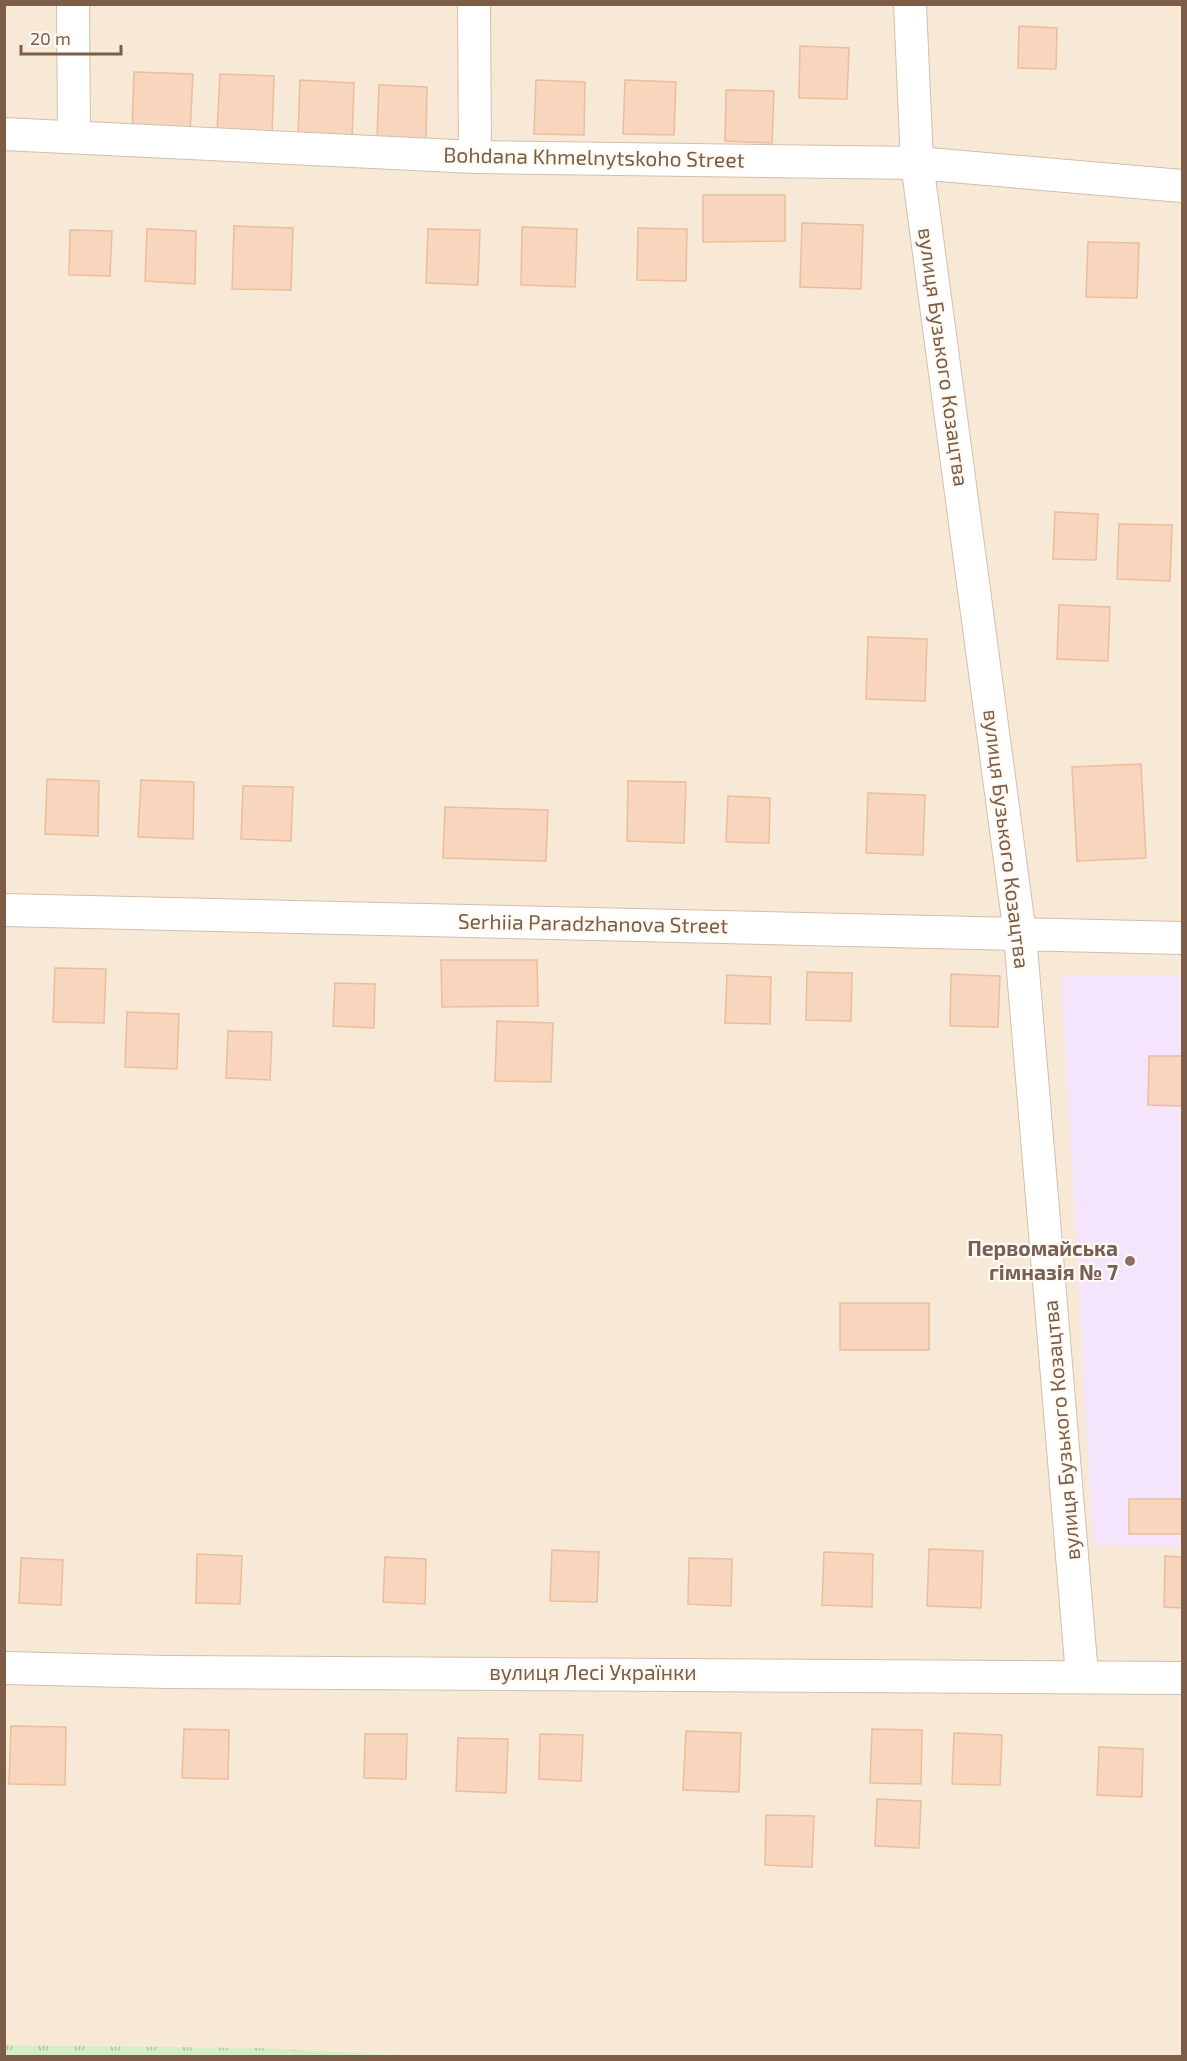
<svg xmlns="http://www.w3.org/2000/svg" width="1187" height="2061" viewBox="0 0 1187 2061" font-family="'Exo 2',sans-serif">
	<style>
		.residential { fill: #f7e9d6 }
		.education { fill: #f4e5fc }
		.grass { fill: url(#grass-tufts) }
		.building { fill: #f7d6bd; stroke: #ecbd9b; stroke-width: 1.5 }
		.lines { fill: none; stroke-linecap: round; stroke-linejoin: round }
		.minor-casing { stroke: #d3bfac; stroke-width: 34 }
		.minor { stroke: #fff; stroke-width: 32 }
		.education-dot { fill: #8d6e63; stroke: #fffaf2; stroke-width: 2 }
		.labels { text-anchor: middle; stroke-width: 4.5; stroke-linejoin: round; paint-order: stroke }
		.street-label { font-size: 21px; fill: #7d5d48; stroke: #fffaf2 }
		.education-label { font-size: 21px; font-weight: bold; fill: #785e54; stroke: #fffaf2; text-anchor: end }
	</style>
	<defs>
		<pattern id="grass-tufts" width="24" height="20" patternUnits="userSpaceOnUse" patternTransform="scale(1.5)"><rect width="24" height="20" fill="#d4efc5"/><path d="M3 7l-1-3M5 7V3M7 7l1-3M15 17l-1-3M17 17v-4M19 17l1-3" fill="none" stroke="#b1c5a2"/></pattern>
	</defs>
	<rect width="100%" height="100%" fill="#fff7e9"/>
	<!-- residential -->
	<path class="residential" d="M 5,5 L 1182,5 L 1182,2056 L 421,2056 L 260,2048 L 5,2045 Z"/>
	<!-- education -->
	<path class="education" d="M 1061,975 L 1182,976 L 1182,1547 L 1093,1545 Z"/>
	<!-- grass -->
	<path class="grass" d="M 5,2045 L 260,2048 L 421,2056 L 5,2056 Z"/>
	<!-- building -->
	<path class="building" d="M 1019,26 L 1057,28 L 1056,69 L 1018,68 Z
		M 800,46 L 849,48 L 847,99 L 799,98 Z
		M 134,72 L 193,74 L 190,135 L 132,133 Z
		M 220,74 L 274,76 L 272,134 L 217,132 Z
		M 300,80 L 354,83 L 352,140 L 298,138 Z
		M 536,80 L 585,82 L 584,135 L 534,134 Z
		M 625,80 L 676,82 L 674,135 L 623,134 Z
		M 379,85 L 427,87 L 426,139 L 377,137 Z
		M 726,90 L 774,91 L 772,143 L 725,141 Z
		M 703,195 L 785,195 L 785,241 L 703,242 Z
		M 802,223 L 863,225 L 861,289 L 800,287 Z
		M 234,226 L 293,228 L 291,290 L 232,289 Z
		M 522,227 L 577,229 L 575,287 L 521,285 Z
		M 638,228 L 687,229 L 686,281 L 637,280 Z
		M 147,229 L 196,231 L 195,284 L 145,281 Z
		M 428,229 L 480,230 L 478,285 L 426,283 Z
		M 70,230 L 112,231 L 110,276 L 69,275 Z
		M 1088,242 L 1139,243 L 1137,298 L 1086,297 Z
		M 1055,512 L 1098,514 L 1096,560 L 1053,559 Z
		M 1119,524 L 1172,525 L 1170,581 L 1117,579 Z
		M 1059,605 L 1110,607 L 1108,661 L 1057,659 Z
		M 868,637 L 927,639 L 925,701 L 866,699 Z
		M 1141,764 L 1146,858 L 1077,861 L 1072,767 Z
		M 47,779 L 99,781 L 98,836 L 45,834 Z
		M 141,780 L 194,782 L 193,839 L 138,837 Z
		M 628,781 L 686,782 L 684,843 L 627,841 Z
		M 243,786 L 293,787 L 291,841 L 241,839 Z
		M 868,793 L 925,795 L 923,855 L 866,853 Z
		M 728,796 L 770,798 L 769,843 L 726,842 Z
		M 445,807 L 548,810 L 546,861 L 443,858 Z
		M 441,960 L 537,960 L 538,1006 L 442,1007 Z
		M 55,968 L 106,969 L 104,1023 L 53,1022 Z
		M 807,972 L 852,973 L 851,1021 L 806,1020 Z
		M 951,974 L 1000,976 L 998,1027 L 950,1026 Z
		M 727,975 L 771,977 L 770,1024 L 725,1023 Z
		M 335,983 L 375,984 L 374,1028 L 333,1026 Z
		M 127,1012 L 179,1014 L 177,1069 L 125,1067 Z
		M 497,1021 L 553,1023 L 551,1082 L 495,1081 Z
		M 228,1031 L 272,1032 L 270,1080 L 226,1078 Z
		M 1149,1056 L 1182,1056 L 1182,1106 L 1148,1105 Z
		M 840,1303 L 929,1303 L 929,1350 L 840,1350 Z
		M 1129,1499 L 1182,1499 L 1182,1534 L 1129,1534 Z
		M 929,1549 L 983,1551 L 981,1608 L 927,1606 Z
		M 552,1550 L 599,1552 L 597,1602 L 550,1601 Z
		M 824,1552 L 873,1554 L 872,1607 L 822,1605 Z
		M 197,1554 L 242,1556 L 240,1604 L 196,1603 Z
		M 1165,1556 L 1182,1557 L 1182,1608 L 1164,1607 Z
		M 385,1557 L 426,1559 L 425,1604 L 383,1602 Z
		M 21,1558 L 63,1560 L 61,1605 L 19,1603 Z
		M 689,1558 L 732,1559 L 731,1606 L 688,1604 Z
		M 11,1726 L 66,1727 L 65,1785 L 9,1784 Z
		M 184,1729 L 229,1730 L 228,1779 L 182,1778 Z
		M 872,1729 L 922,1730 L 921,1784 L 870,1783 Z
		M 686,1731 L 741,1733 L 739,1792 L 683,1790 Z
		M 954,1733 L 1002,1735 L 1000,1785 L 952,1784 Z
		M 365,1734 L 407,1734 L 406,1779 L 364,1778 Z
		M 540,1734 L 583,1735 L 581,1781 L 539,1779 Z
		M 458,1738 L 508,1739 L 506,1793 L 456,1791 Z
		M 1099,1747 L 1143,1749 L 1142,1797 L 1097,1795 Z
		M 877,1799 L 921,1801 L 919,1848 L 875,1846 Z
		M 766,1815 L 814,1816 L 812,1867 L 765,1865 Z"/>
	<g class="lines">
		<defs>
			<path id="minor" d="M 73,4 L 74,135
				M 474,4 L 475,157
				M 910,4 L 917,163 L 1020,935 L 1082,1675
				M 4,134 L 475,157 L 917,163 L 1182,186
				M 4,910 L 1182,938
				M 4,1668 L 167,1672 L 1182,1678"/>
		</defs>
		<!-- minor casing -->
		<use href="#minor" class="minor-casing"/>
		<!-- minor -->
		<use href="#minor" class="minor"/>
	</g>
	<!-- markers -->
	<circle class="education-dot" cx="1130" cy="1261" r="6"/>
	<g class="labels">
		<!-- street labels -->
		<g class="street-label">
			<text transform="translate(594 158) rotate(1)" y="7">Bohdana Khmelnytskoho Street</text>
			<text transform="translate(943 357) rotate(82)" y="7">вулиця Бузького Козацтва</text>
			<text transform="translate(1006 839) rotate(83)" y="7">вулиця Бузького Козацтва</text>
			<text transform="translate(593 924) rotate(1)" y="7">Serhiia Paradzhanova Street</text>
			<text transform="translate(1062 1430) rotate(-95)" y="7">вулиця Бузького Козацтва</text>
			<text x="593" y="1680">вулиця Лесі Українки</text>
		</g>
		<!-- education labels -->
		<g class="education-label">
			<text x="1118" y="1256">Первомайська<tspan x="1118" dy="24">гімназія № 7</tspan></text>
		</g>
	</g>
	<!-- border -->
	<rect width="1187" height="2061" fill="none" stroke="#7d5d48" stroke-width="12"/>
	<!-- scale -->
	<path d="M21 45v9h100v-9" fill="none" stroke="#7d5d48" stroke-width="3"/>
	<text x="30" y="45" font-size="18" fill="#7d5d48" stroke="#fffaf2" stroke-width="4.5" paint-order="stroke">20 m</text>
</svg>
